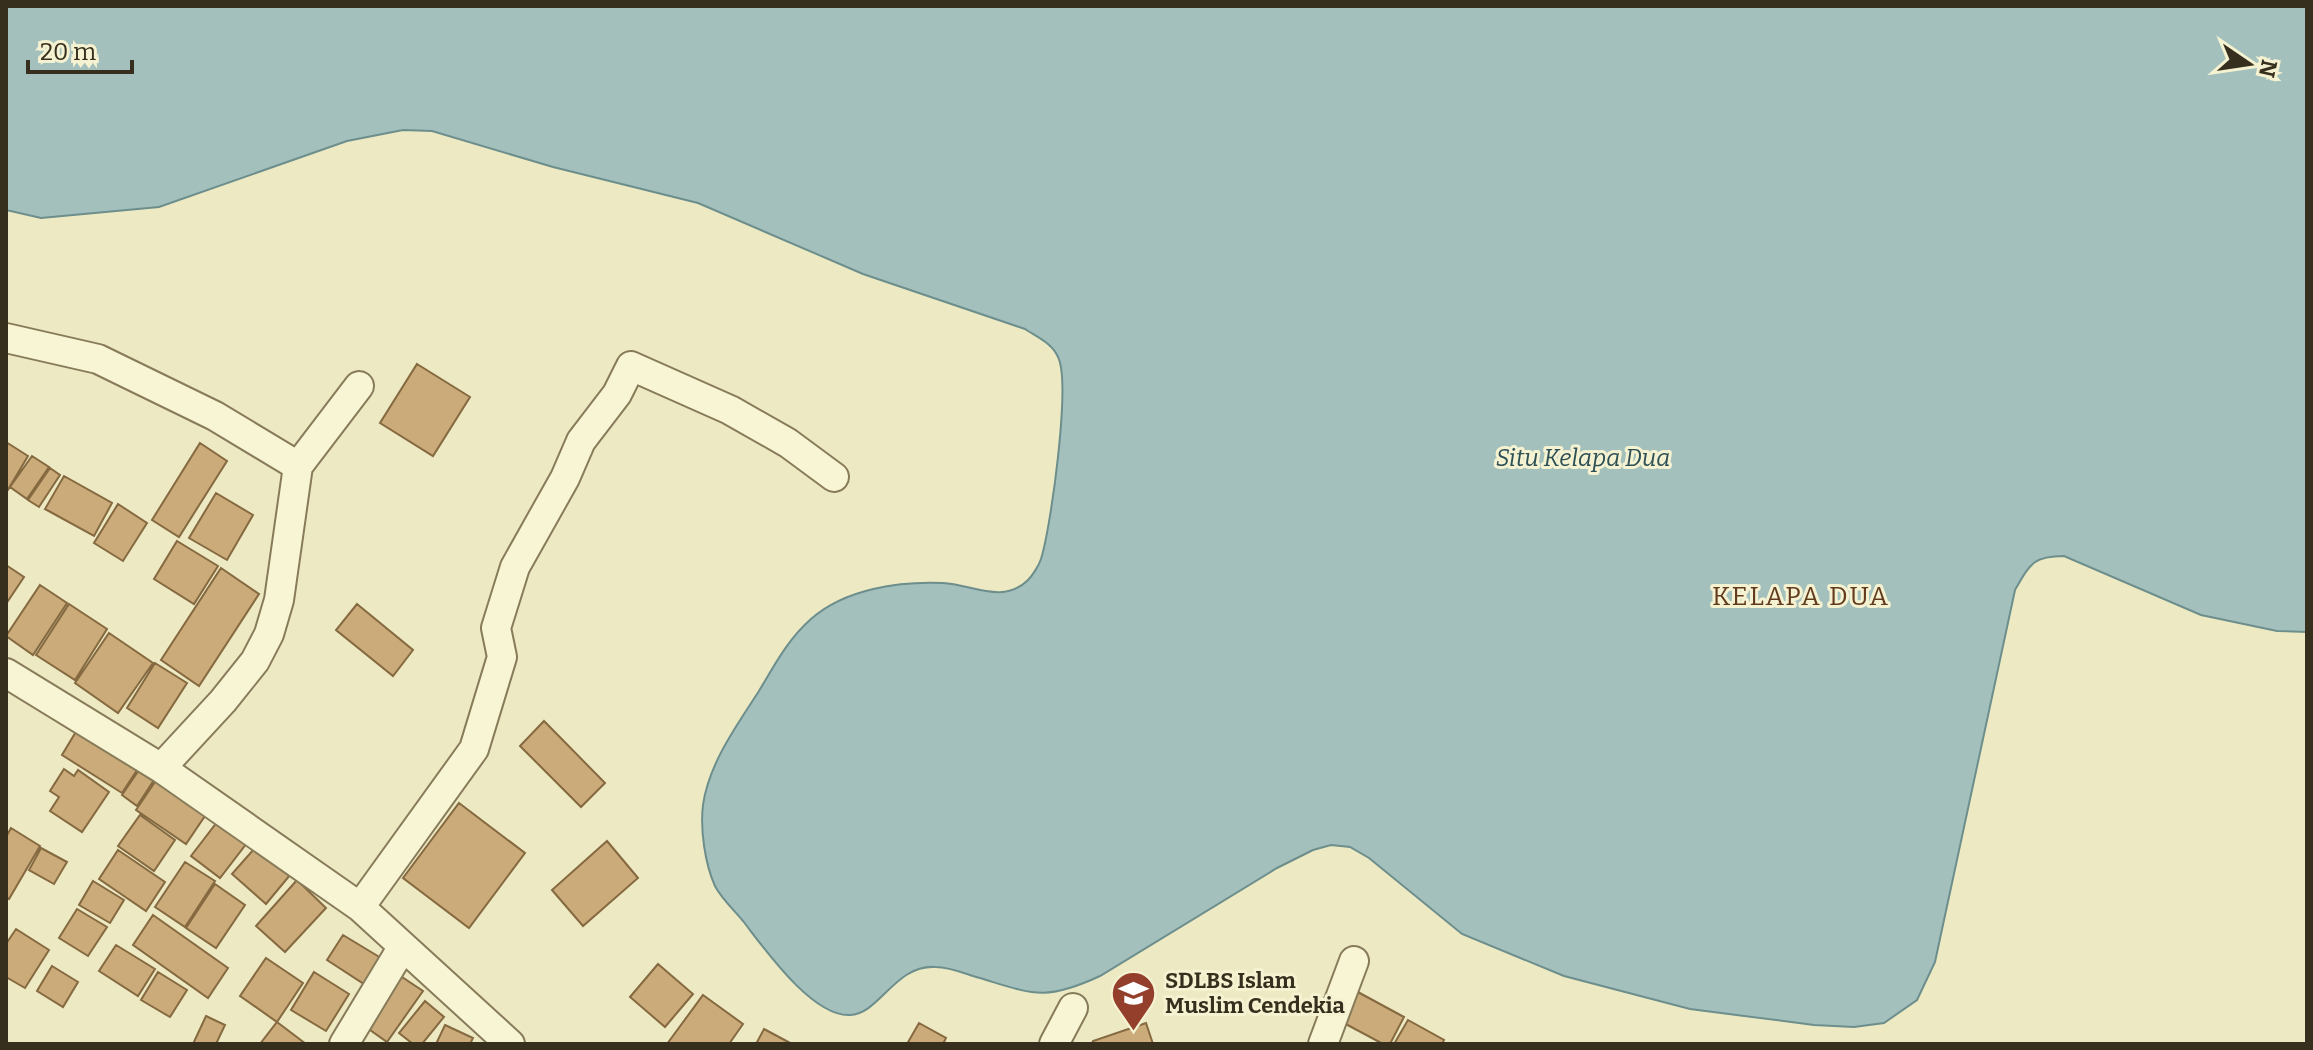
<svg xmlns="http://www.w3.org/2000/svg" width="2313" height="1050" viewBox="0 0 2313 1050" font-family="Bitter,serif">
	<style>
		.water { fill: #a4c0bd; stroke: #6c8e8c; stroke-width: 2 }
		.building { fill: #cbab79; stroke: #856940; stroke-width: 2 }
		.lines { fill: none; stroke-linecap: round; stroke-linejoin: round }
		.minor-casing { stroke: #877b5a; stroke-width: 32 }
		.minor { stroke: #f8f5d5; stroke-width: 28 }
		.labels { text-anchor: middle; stroke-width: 6; stroke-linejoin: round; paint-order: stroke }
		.poi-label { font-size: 22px; font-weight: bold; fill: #372f1e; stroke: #f5f2d1; text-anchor: start }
		.water-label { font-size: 24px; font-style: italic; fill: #2d5056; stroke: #f5f2d1 }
		.quarter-label { font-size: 26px; letter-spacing: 2px; fill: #623a1e; stroke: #f5f2d1 }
	</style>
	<rect width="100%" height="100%" fill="#ede9c2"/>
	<!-- water -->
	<path class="water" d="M 6,6 L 2307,6 L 2307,632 L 2277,631 L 2201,615 L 2064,556 C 2033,556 2030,564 2015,590 L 1935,962 L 1917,1000 L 1884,1023 L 1854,1027 L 1814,1025 L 1690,1009 L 1564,976 L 1462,934 L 1369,858 L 1350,847 L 1331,845 L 1313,850 L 1277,868 L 1100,976 C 1042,1003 1031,993 973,976 C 961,972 948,967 936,967 C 895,964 880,1014 850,1015 C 812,1017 764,948 743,921 C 734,910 721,898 715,886 C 705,864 700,829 703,805 C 709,763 737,725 759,691 C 774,666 788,639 811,619 C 845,589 899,581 943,583 C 971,584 1003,605 1028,580 C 1033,575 1039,565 1041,559 C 1051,527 1071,383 1058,357 C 1052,343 1037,337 1025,329 L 863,274 L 698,203 L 553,167 L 432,131 L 403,130 L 347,141 L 159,207 L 41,218 L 6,210 Z"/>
	<!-- building -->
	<path class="building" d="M 417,364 L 470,397 L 433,456 L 380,423 Z
		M 6,442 L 28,456 L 6,493 Z
		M 200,443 L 227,461 L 179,537 L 152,520 Z
		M 32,456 L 49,467 L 27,499 L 10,487 Z
		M 50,468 L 60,475 L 39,507 L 28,500 Z
		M 64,476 L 112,503 L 94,536 L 45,509 Z
		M 216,493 L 253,515 L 227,560 L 189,538 Z
		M 118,504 L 147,523 L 123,561 L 94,543 Z
		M 177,541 L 218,566 L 194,604 L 154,579 Z
		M 6,565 L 24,577 L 6,604 Z
		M 221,568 L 259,594 L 199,686 L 161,660 Z
		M 40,585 L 67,603 L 33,655 L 6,636 Z
		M 69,604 L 107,629 L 75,680 L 36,655 Z
		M 357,604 L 413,650 L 393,676 L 336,630 Z
		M 109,633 L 153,663 L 118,713 L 75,683 Z
		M 155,663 L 187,683 L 158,728 L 127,708 Z
		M 544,721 L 605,783 L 581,807 L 520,746 Z
		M 80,725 L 141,764 L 122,793 L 62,755 Z
		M 141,767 L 156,777 L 137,806 L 122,795 Z
		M 64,769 L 74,776 L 78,770 L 109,792 L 82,832 L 50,811 L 59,797 L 50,791 Z
		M 161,773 L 211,807 L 186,844 L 136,810 Z
		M 459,803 L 525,853 L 469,928 L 403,878 Z
		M 140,815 L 175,840 L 154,871 L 118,846 Z
		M 221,817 L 250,839 L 220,878 L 191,856 Z
		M 11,828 L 40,846 L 9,899 L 6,897 L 6,837 Z
		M 262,840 L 295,869 L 266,904 L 232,874 Z
		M 607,841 L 638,878 L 583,926 L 552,890 Z
		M 41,848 L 67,862 L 54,884 L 29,870 Z
		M 118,850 L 165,882 L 146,911 L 99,879 Z
		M 185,862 L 215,881 L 185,927 L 155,907 Z
		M 297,880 L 326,908 L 285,952 L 256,926 Z
		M 93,881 L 124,900 L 110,923 L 79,905 Z
		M 215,884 L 245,905 L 216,948 L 186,928 Z
		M 77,909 L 107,927 L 88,956 L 59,938 Z
		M 153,915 L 228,968 L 208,998 L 133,945 Z
		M 16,929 L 49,950 L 25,988 L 6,977 L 6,944 Z
		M 343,935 L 381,958 L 364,984 L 327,960 Z
		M 116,945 L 155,969 L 138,996 L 99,971 Z
		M 266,958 L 303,983 L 277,1022 L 240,996 Z
		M 658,964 L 693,994 L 665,1027 L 630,997 Z
		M 52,966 L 78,982 L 63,1007 L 37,991 Z
		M 158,972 L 187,990 L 170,1017 L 141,1000 Z
		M 314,972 L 349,994 L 326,1031 L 291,1010 Z
		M 399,975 L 423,991 L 387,1042 L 363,1025 Z
		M 1356,991 L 1404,1017 L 1390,1044 L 1383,1044 L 1340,1021 Z
		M 703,995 L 743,1024 L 729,1044 L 667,1044 Z
		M 425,1001 L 444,1017 L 422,1044 L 413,1044 L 399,1033 Z
		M 206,1016 L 225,1025 L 216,1044 L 193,1044 Z
		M 1408,1020 L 1444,1040 L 1442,1044 L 1394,1044 Z
		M 277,1022 L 306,1044 L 260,1044 Z
		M 919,1023 L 946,1038 L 943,1044 L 907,1044 Z
		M 1146,1023 L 1153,1044 L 1092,1044 L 1093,1041 Z
		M 445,1025 L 473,1038 L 470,1044 L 436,1044 Z
		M 764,1029 L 792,1044 L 756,1044 Z"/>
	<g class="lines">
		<defs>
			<path id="minor" d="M 6,338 L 98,359 L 215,416 L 298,466
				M 6,673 L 161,768 L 360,907 L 510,1044
				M 161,768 L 223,701 L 255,661 L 269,634 L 279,600 L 298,466 L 359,386
				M 360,907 L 474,749 L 502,657 L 496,628 L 515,567 L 565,478 L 581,441 L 617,394 L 631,366 L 730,410 L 788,443 L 834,477
				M 344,1044 L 402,948
				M 1054,1044 L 1073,1008
				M 1323,1044 L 1354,961"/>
		</defs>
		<!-- minor casing -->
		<use href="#minor" class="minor-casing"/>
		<!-- minor -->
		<use href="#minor" class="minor"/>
	</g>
	<!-- icons -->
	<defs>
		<symbol id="school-pin" viewBox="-11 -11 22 30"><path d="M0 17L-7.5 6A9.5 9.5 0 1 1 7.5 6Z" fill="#943f2b" stroke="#f5f2d1"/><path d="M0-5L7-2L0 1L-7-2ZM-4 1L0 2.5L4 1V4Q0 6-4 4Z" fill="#fff"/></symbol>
	</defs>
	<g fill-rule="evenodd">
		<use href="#school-pin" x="1108" y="968" width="51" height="69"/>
	</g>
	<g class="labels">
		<!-- poi labels -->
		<g class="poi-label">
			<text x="1165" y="988">SDLBS Islam<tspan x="1165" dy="25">Muslim Cendekia</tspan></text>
		</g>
		<!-- water labels -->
		<g class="water-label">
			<text x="1583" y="466">Situ Kelapa Dua</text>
		</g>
		<!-- quarter labels -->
		<g class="quarter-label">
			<text x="1801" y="605">KELAPA DUA</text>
		</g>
	</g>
	<!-- border -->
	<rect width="2313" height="1050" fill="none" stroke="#372f1e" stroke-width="16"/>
	<!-- north arrow -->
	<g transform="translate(2249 64) rotate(103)" stroke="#f5f2d1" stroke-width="6" paint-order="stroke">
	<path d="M0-6L14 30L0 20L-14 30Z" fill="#372f1e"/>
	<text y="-12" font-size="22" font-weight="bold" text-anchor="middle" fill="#372f1e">N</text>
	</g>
	<!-- scale -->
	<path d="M28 60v12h104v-12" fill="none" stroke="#372f1e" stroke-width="4"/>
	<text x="40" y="60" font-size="24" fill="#372f1e" stroke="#f5f2d1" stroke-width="6" paint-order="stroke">20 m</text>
</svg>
